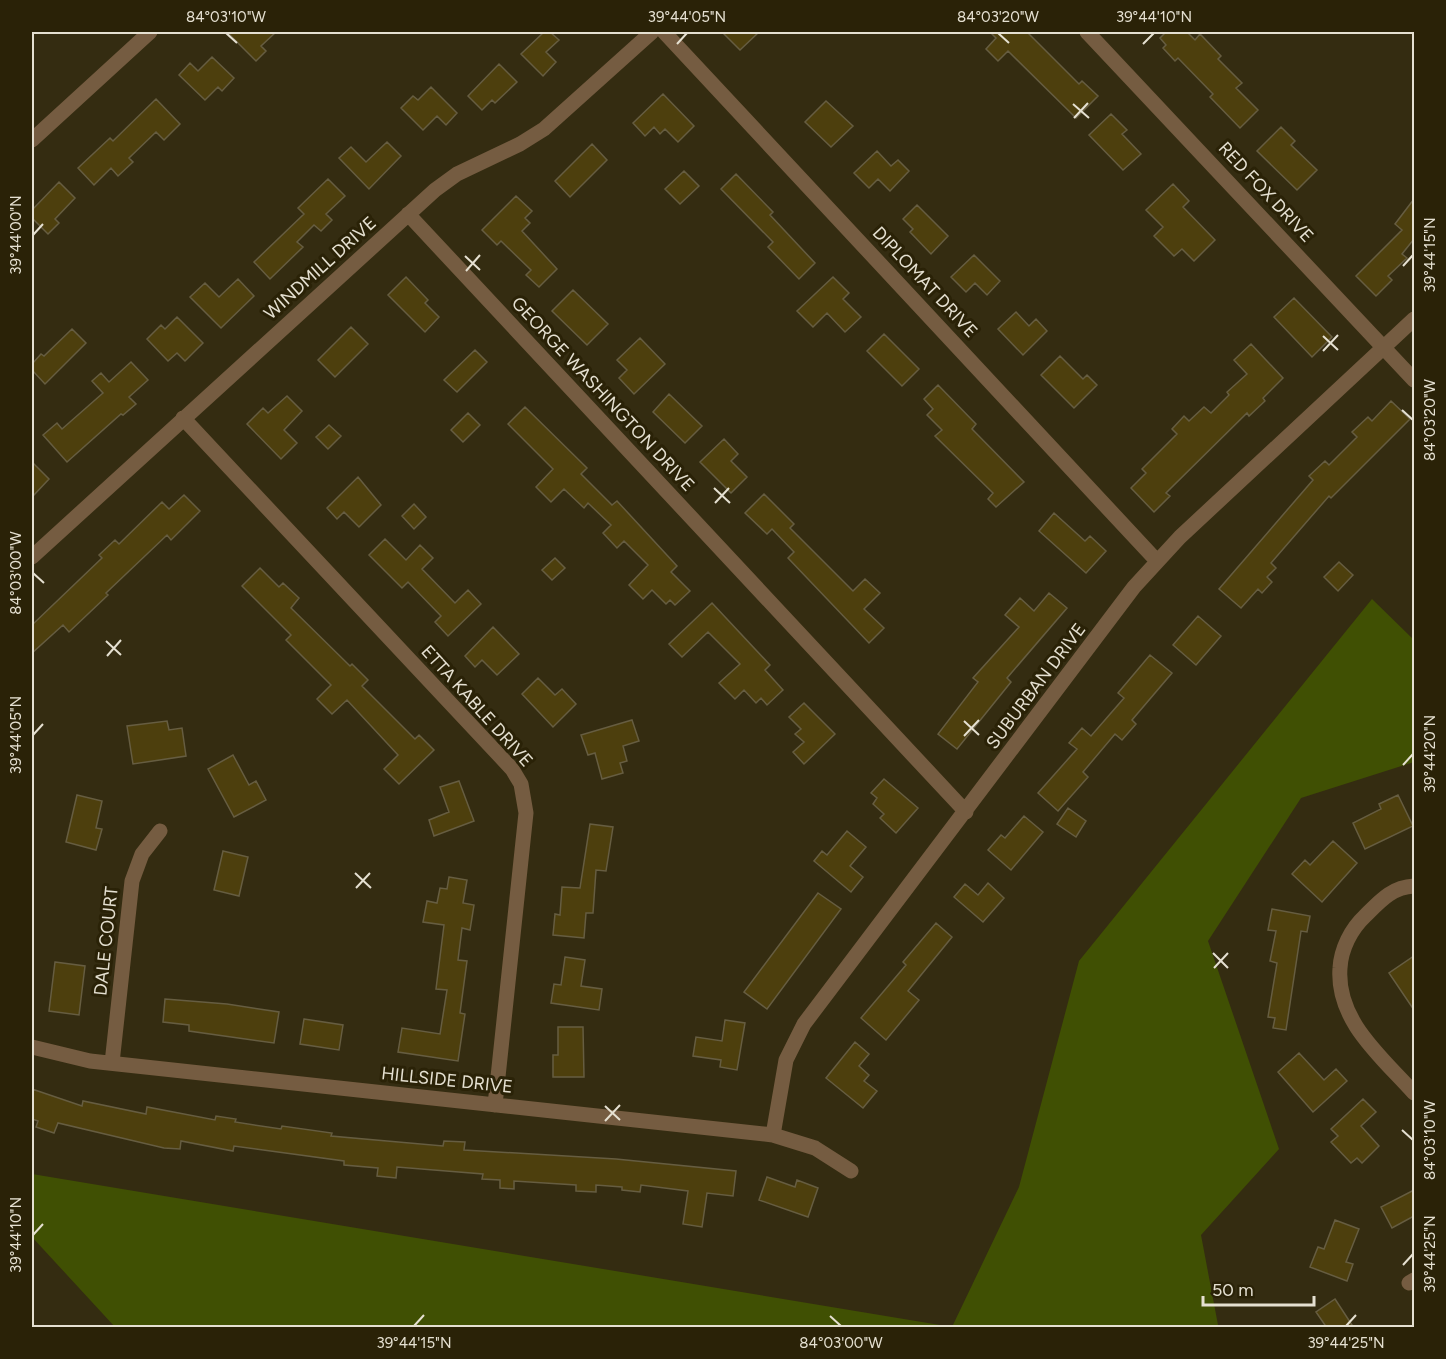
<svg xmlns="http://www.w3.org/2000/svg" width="1446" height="1359" viewBox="0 0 1446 1359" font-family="Figtree,sans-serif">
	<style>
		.green { fill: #405003 }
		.building { fill: #4d3f0d; stroke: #665d41; stroke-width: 1.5 }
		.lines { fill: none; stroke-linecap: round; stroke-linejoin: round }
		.minor { stroke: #755c41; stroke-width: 15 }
		.ticks { fill: none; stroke: #e5e0d1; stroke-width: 2 }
		.labels { text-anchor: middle; stroke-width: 6; stroke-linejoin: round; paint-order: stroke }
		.street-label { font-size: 18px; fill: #e5e0d1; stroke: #2a2207 }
		.neatline { fill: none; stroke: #e5e0d1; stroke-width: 2 }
		.ticks-label { font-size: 15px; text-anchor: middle; fill: #e5e0d1 }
	</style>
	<rect width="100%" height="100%" fill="#342c11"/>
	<!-- green -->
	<path class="green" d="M 1372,599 L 1414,640 L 1414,762 L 1301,798 L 1208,941 L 1279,1149 L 1201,1235 L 1218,1325 L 1221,1327 L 115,1327 L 32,1237 L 32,1174 L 952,1327 L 1019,1187 L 1079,961 Z"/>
	<!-- building -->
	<path class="building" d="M 227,32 L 276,32 L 261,46 L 266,51 L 256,61 Z
		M 544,32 L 550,32 L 559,40 L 546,52 L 556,62 L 543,76 L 521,54 Z
		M 722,32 L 759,32 L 740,50 Z
		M 990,32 L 1027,32 L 1079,84 L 1082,81 L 1098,96 L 1076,118 L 1008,51 L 998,61 L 986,49 L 996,38 Z
		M 1166,32 L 1187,32 L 1195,40 L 1200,34 L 1221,56 L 1218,59 L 1242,83 L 1236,88 L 1258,110 L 1240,128 L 1210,97 L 1213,94 L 1178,58 L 1175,61 L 1163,48 L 1166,45 L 1160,38 Z
		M 212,57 L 234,78 L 222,91 L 218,87 L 205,100 L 179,75 L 190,63 L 198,71 Z
		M 499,64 L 517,82 L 495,103 L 492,100 L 482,110 L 468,96 Z
		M 431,87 L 457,113 L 446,125 L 437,116 L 423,130 L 401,108 L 413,96 L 418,100 Z
		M 663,94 L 694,126 L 678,142 L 665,129 L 660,134 L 654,127 L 645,136 L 633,123 Z
		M 156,99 L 180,124 L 164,140 L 156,132 L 129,158 L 133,162 L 118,176 L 111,168 L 94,185 L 78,168 L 110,138 L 113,141 Z
		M 826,101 L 853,126 L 831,147 L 805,122 Z
		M 1111,114 L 1127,130 L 1122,134 L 1141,154 L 1123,170 L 1089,135 Z
		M 1281,127 L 1295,141 L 1291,145 L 1317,170 L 1297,190 L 1257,151 Z
		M 387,142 L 401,156 L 369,189 L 339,158 L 351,147 L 366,162 Z
		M 592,144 L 607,160 L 570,197 L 555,181 Z
		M 877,151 L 891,166 L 898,160 L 909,171 L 890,191 L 878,179 L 869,188 L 854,173 Z
		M 684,171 L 699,186 L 680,204 L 665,189 Z
		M 736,174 L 773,212 L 770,215 L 815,263 L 799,279 L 768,247 L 773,242 L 721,189 Z
		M 328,179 L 345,196 L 326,214 L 332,220 L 321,231 L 314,225 L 297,242 L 303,247 L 270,279 L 254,262 L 304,214 L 298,208 Z
		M 59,182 L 75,198 L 55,219 L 59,223 L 48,234 L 32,218 L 32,210 Z
		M 1173,184 L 1189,201 L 1183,207 L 1215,240 L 1194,261 L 1182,249 L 1174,256 L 1154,236 L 1163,227 L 1146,210 Z
		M 516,196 L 532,211 L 525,218 L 530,223 L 522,231 L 557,269 L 539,287 L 526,275 L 531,270 L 501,241 L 497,245 L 482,230 Z
		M 1414,199 L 1414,239 L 1402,254 L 1407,258 L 1388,276 L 1392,280 L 1376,296 L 1356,276 L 1402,230 L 1395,224 Z
		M 917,205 L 948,236 L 931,254 L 910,232 L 913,229 L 903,219 Z
		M 974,255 L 1000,281 L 987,295 L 975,283 L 966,292 L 951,277 Z
		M 406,277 L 428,300 L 425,303 L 439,317 L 425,332 L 388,295 Z
		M 833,277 L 849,293 L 843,299 L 861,317 L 845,332 L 827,313 L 813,327 L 797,311 Z
		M 238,279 L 254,296 L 221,328 L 190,297 L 205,283 L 219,297 Z
		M 573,290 L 608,324 L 587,345 L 552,311 Z
		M 1294,298 L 1332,337 L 1312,357 L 1274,317 Z
		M 1016,312 L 1029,326 L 1036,319 L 1047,331 L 1023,355 L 998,329 Z
		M 177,317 L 203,343 L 185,361 L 177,353 L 168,361 L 147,339 L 161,325 L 165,329 Z
		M 351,327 L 368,344 L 335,377 L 318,360 Z
		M 72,329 L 86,343 L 45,384 L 32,370 L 32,364 L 41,354 L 44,356 Z
		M 884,334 L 919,369 L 902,386 L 867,351 Z
		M 640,338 L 665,364 L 634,394 L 619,378 L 627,370 L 617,360 Z
		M 1251,344 L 1283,378 L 1263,398 L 1265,401 L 1249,416 L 1247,413 L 1166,493 L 1170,496 L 1154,512 L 1131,488 L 1146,473 L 1142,469 L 1177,434 L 1172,429 L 1184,416 L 1189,421 L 1204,407 L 1211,413 L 1229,395 L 1227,392 L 1247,374 L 1234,360 Z
		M 475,350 L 487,362 L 457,392 L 444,380 Z
		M 1060,356 L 1083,379 L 1087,375 L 1097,385 L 1074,408 L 1041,375 Z
		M 131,362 L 148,380 L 129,397 L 136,404 L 123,415 L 121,414 L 67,462 L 43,435 L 57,423 L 62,429 L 103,393 L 92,381 L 101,373 L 109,382 Z
		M 938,385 L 976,424 L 972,429 L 1024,482 L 996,507 L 988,499 L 993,493 L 935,436 L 942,430 L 927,415 L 933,409 L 924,399 Z
		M 669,394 L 702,426 L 685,443 L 653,412 Z
		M 287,396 L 302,411 L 284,430 L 297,443 L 281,459 L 247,424 L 263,408 L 268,413 Z
		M 1391,401 L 1410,419 L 1331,498 L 1329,496 L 1271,563 L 1276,568 L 1267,577 L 1272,582 L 1262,593 L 1258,589 L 1241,608 L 1219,589 L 1313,480 L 1309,476 L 1325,461 L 1329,465 L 1357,437 L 1352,432 L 1368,417 L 1372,421 Z
		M 525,407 L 587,468 L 581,474 L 612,505 L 617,501 L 677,566 L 671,572 L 690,591 L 675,605 L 670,600 L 666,604 L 652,590 L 643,599 L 629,585 L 648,565 L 624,541 L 617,548 L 603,533 L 611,525 L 588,503 L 584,508 L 564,489 L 551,502 L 536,487 L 553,469 L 508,424 Z
		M 468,413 L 480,425 L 463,442 L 451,430 Z
		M 329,425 L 341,436 L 328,449 L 316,437 Z
		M 724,439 L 738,454 L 731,461 L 747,477 L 731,493 L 700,462 Z
		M 32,462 L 49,479 L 32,497 Z
		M 358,477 L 381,505 L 359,527 L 344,512 L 337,519 L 327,508 Z
		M 764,494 L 794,524 L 790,528 L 853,591 L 865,579 L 880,593 L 864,609 L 884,628 L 869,643 L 788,558 L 794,552 L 772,529 L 767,534 L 745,513 Z
		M 184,495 L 200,511 L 171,540 L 167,535 L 106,593 L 108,595 L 69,632 L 63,625 L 32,653 L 32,625 L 102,558 L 99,555 L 115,540 L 119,544 L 162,502 L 169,509 Z
		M 414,504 L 426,517 L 414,529 L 402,516 Z
		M 1054,513 L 1085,541 L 1090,536 L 1106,551 L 1086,573 L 1039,531 Z
		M 385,539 L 406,560 L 420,545 L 433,558 L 422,569 L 455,603 L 468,590 L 481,604 L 448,636 L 435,622 L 441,616 L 408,582 L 402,588 L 369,555 Z
		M 555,558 L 565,568 L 552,580 L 542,570 Z
		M 1339,562 L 1353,575 L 1338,591 L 1324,577 Z
		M 260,568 L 279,587 L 283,583 L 299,598 L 291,608 L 350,666 L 352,664 L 368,680 L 362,686 L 415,739 L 419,735 L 434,750 L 399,784 L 384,769 L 398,755 L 347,700 L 332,714 L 317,699 L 331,685 L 286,640 L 291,635 L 242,586 Z
		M 1049,593 L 1067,608 L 1007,678 L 1011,682 L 957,749 L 938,734 L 978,682 L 973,678 L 1019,627 L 1005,615 L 1020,598 L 1034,611 Z
		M 712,603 L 770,665 L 765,670 L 783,690 L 767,705 L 761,698 L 756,703 L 744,690 L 735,699 L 719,683 L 740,664 L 708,632 L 682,657 L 669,644 Z
		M 1198,616 L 1221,636 L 1196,665 L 1173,645 Z
		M 493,627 L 519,654 L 497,675 L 482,660 L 475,667 L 465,656 Z
		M 1150,655 L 1172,673 L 1132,720 L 1136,724 L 1122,740 L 1115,734 L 1083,772 L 1088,777 L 1058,811 L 1038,793 L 1077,749 L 1069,743 L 1082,728 L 1091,736 L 1124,698 L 1118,693 Z
		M 538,678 L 555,695 L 562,689 L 576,704 L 553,727 L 522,694 Z
		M 804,703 L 835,734 L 804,764 L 793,752 L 804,742 L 795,734 L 801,729 L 789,717 Z
		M 632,720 L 639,741 L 623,746 L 627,761 L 620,763 L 623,773 L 602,779 L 595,753 L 588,755 L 581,735 Z
		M 167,721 L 169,730 L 182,728 L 186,756 L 133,764 L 127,726 Z
		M 233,755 L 249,785 L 256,781 L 266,800 L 234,817 L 208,769 Z
		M 884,779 L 918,808 L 896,833 L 880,818 L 884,814 L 873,804 L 877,798 L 871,793 Z
		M 459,781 L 474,821 L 434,836 L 429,820 L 449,812 L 440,787 Z
		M 77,795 L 102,801 L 96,828 L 102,829 L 96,850 L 66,842 Z
		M 1398,795 L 1413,826 L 1365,849 L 1353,823 L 1381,809 L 1379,804 Z
		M 1068,808 L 1086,821 L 1076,837 L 1057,824 Z
		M 1024,816 L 1043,832 L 1011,870 L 988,850 L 1001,835 L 1005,838 Z
		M 590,824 L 613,827 L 606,871 L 596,870 L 593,913 L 586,913 L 584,938 L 553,935 L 555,914 L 560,915 L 562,887 L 580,888 Z
		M 847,831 L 866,847 L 850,866 L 863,877 L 851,892 L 814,861 L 822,851 L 827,855 Z
		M 1333,841 L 1357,863 L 1322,902 L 1292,874 L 1305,860 L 1310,865 Z
		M 223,851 L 248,857 L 239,896 L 214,890 Z
		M 449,877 L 467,880 L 463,903 L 474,905 L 470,930 L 462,928 L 458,960 L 467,961 L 460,1013 L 465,1014 L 458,1061 L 398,1052 L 402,1028 L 440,1034 L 447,990 L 436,989 L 444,925 L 423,922 L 427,901 L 437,903 L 440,888 L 447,889 Z
		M 988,883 L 1004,898 L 983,922 L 954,897 L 965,884 L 978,895 Z
		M 818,893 L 841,909 L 767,1009 L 744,992 Z
		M 1272,909 L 1310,916 L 1307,932 L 1301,931 L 1286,1030 L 1273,1028 L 1275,1018 L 1268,1017 L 1277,963 L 1270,961 L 1276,931 L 1268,930 Z
		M 936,923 L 952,937 L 908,991 L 919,1000 L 886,1040 L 861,1018 L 906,965 L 903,962 Z
		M 1414,956 L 1414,1010 L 1389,973 Z
		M 565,957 L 585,960 L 581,986 L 602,989 L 599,1010 L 551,1003 L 554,984 L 561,985 Z
		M 55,962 L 85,966 L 79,1015 L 49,1011 Z
		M 165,999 L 227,1004 L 279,1012 L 274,1043 L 189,1031 L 189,1025 L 163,1022 Z
		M 304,1019 L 343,1025 L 339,1050 L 300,1044 Z
		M 725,1020 L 745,1023 L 737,1070 L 720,1067 L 721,1060 L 693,1056 L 696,1037 L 722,1041 Z
		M 558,1027 L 583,1027 L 584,1077 L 553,1077 L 553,1055 L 558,1055 Z
		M 855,1042 L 869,1054 L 859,1066 L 869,1075 L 864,1081 L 877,1091 L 863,1108 L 826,1078 Z
		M 1299,1053 L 1324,1080 L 1336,1069 L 1347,1081 L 1313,1112 L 1278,1072 Z
		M 32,1089 L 82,1106 L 83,1101 L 146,1114 L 147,1107 L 215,1120 L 216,1116 L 236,1119 L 235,1122 L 281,1129 L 282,1126 L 332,1133 L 331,1136 L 443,1146 L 444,1141 L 465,1142 L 464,1150 L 616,1159 L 736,1171 L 733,1196 L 707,1193 L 702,1227 L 683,1224 L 688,1191 L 641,1185 L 640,1192 L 622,1190 L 622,1187 L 596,1185 L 596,1192 L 576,1191 L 576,1185 L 514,1181 L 514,1189 L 500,1188 L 500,1180 L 482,1179 L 483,1174 L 397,1167 L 396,1178 L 377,1176 L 378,1168 L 344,1165 L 344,1161 L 234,1146 L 233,1151 L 181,1141 L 180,1149 L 164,1148 L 58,1123 L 54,1133 L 36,1127 L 38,1121 L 32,1119 Z
		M 1363,1099 L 1376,1112 L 1361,1126 L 1379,1146 L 1362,1163 L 1357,1158 L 1351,1163 L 1331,1142 L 1338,1136 L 1331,1129 Z
		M 767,1177 L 795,1187 L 797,1180 L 818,1188 L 808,1217 L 759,1200 Z
		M 1414,1190 L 1414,1216 L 1392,1228 L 1381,1207 Z
		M 1335,1220 L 1359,1229 L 1346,1262 L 1353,1264 L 1347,1281 L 1310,1267 L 1318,1247 L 1324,1249 Z
		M 1335,1299 L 1354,1328 L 1327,1328 L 1316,1312 Z"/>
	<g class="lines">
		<!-- minor -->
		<path class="minor" d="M 664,32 L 1156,560
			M 1087,32 L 1414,380
			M 32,140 L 150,32
			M 408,214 L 966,812
			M 183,418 L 512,769 L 521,784 L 526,813 L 495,1105
			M 32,557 L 435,190 L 457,174 L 520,144 L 544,129 L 652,32
			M 1414,886 C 1392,887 1380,901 1365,916 C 1351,929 1341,949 1340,968 C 1336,1021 1382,1057 1414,1093
			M 32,1047 L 90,1061 L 773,1135 L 815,1148 L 851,1171
			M 112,1063 L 132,881 L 142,854 L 160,831
			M 773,1135 L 786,1060 L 804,1024 L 1134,587 L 1180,537 L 1414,319
			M 1409,1283 L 1414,1280"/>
	</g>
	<!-- ticks -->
	<path class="ticks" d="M 226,33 L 237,43M 998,33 L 1009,43M 677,44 L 687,33M 1143,44 L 1154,33M 1073,104 L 1089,118M 1074,118 L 1088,103M 33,235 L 43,224M 465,256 L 480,270M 1403,266 L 1413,255M 466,271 L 480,255M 1323,336 L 1338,350M 1323,351 L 1338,335M 1402,410 L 1413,420M 714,488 L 730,503M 715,503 L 729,488M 33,573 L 44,583M 106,641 L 121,655M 107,656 L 121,640M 964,721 L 979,735M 33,735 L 43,724M 964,736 L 979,720M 1403,765 L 1413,754M 355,873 L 371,888M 356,888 L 370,873M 1213,953 L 1228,968M 1214,968 L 1228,953M 605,1106 L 620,1120M 605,1121 L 620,1105M 1402,1130 L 1413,1140M 33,1235 L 43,1224M 1403,1265 L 1413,1254M 830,1316 L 841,1326M 414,1326 L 424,1315M 1346,1326 L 1356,1315"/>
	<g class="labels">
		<!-- street labels -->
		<g class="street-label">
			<text transform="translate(1266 192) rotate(47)" y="6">RED FOX DRIVE</text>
			<text transform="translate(320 268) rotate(-42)" y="6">WINDMILL DRIVE</text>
			<text transform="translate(925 282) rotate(47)" y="6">DIPLOMAT DRIVE</text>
			<text transform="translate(603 394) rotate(47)" y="6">GEORGE WASHINGTON DRIVE</text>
			<text transform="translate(1036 686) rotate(-53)" y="6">SUBURBAN DRIVE</text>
			<text transform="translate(477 706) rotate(48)" y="6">ETTA KABLE DRIVE</text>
			<text transform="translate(106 941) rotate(-84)" y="6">DALE COURT</text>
			<text transform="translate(447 1080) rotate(6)" y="6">HILLSIDE DRIVE</text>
		</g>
	</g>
	<!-- border -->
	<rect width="1446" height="1359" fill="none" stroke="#2a2207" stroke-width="66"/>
	<!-- scale -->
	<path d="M1203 1296v9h111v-9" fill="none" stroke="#e5e0d1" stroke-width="3"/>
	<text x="1212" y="1296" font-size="18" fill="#e5e0d1" stroke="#2a2207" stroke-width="4.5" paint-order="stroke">50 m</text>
	<rect x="33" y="33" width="1380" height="1293" class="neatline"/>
	<g class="ticks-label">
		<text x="226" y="22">84°03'10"W</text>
		<text x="687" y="22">39°44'05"N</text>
		<text x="998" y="22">84°03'20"W</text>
		<text x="1154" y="22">39°44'10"N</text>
		<text transform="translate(16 235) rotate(-90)" y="5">39°44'00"N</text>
		<text transform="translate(1430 255) rotate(-90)" y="5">39°44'15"N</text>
		<text transform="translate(1430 420) rotate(-90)" y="5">84°03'20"W</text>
		<text transform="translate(16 573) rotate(-90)" y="5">84°03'00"W</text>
		<text transform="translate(16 735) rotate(-90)" y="5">39°44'05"N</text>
		<text transform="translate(1430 754) rotate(-90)" y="5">39°44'20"N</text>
		<text transform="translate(1430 1140) rotate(-90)" y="5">84°03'10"W</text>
		<text transform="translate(16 1235) rotate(-90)" y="5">39°44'10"N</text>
		<text transform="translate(1430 1254) rotate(-90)" y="5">39°44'25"N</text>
		<text x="414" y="1348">39°44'15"N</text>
		<text x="841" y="1348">84°03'00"W</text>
		<text x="1346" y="1348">39°44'25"N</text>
	</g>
</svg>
